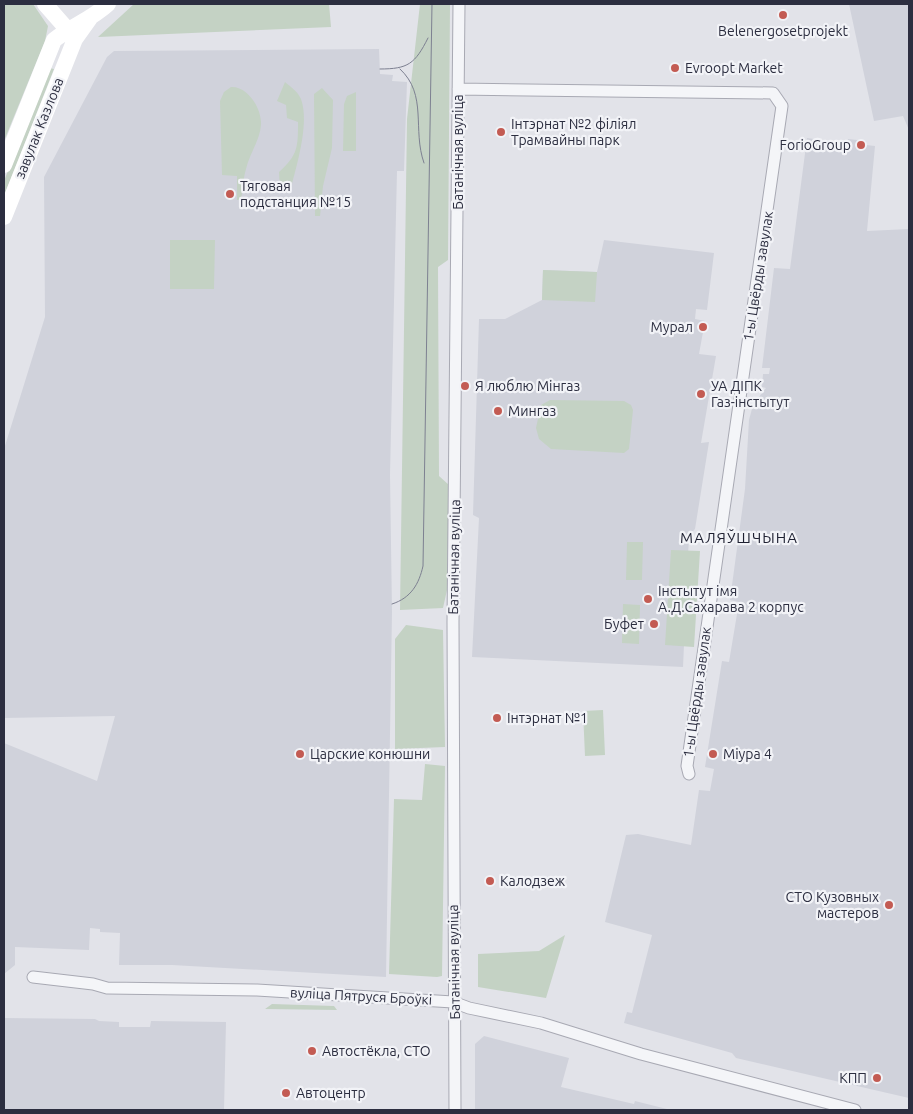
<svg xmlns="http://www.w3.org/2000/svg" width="913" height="1114" viewBox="0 0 913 1114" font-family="Ubuntu,sans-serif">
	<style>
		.built { fill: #d0d2db }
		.green { fill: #c4d2c4 }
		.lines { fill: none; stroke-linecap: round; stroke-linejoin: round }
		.street-casing { stroke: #a8a9b3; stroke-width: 13 }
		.street { stroke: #f4f5f8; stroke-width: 11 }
		.secondary { stroke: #fff; stroke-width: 16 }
		.tram { stroke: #7d8091; stroke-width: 1 }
		.poi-dot { fill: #c35b53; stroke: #f2f3f7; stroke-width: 2 }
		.labels { text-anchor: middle; stroke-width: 4.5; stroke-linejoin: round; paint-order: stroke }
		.poi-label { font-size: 14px; fill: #2c2e40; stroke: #f2f3f7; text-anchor: start }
		.street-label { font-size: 14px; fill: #2c2e40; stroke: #f2f3f7 }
		.neighbourhood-label { font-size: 15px; letter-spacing: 1px; fill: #1e2031; stroke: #f2f3f7 }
	</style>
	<rect width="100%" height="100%" fill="#e2e3e9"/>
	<!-- built -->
	<path class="built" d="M 849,4 L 909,4 L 909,130 L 903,116 L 874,121 Z
		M 379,49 L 380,74 L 393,75 L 392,81 L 407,82 L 404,171 L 397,171 L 390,475 L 392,612 L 386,977 L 172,965 L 119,965 L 120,933 L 100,932 L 100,929 L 90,928 L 89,950 L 15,947 L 15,965 L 4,974 L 4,743 L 97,781 L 115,716 L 4,718 L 4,449 L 45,317 L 44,177 L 107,57 L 114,51 Z
		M 807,138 L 821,140 L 821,143 L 847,146 L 848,139 L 866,141 L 866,145 L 875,146 L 867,231 L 909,229 L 909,1098 L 736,1058 L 732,1053 L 624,1023 L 627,1012 L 632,1013 L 652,935 L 605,922 L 626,835 L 638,834 L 691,845 L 699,790 L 710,791 L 714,769 L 705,767 L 722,661 L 729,662 L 739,602 L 730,600 L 745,489 L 749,420 L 753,405 L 766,388 L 762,387 L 763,374 L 769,374 L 770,368 L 762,368 L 774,268 L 790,269 Z
		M 604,240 L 714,253 L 707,310 L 696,309 L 695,319 L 705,321 L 699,354 L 716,356 L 701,443 L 709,442 L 695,529 L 689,535 L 683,667 L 472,657 L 479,518 L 473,515 L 479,319 L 505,319 L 542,300 L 543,270 L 597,272 Z
		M 4,1018 L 95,1019 L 99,1021 L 119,1022 L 119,1027 L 150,1027 L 151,1021 L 226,1022 L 224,1110 L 4,1110 Z
		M 484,1036 L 569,1058 L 561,1087 L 634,1104 L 635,1101 L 671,1110 L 475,1110 L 475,1044 Z"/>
	<!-- green -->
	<path class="green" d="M 4,4 L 33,4 L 48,26 L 45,41 L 4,141 Z
		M 134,4 L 329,4 L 331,27 L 98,37 Z
		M 420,4 L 450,4 L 448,260 L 438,267 L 439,476 L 449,485 L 447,590 L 443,608 L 400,610 L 407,119 Z
		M 49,68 L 54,69 L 4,196 L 4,181 Z
		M 285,82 C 291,87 298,92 301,99 C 310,124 296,167 290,192 L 280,192 L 279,172 C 298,155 298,147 298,122 L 287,118 L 286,105 L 277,101 Z
		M 231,87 C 248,86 262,109 261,125 C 260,140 249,155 246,169 C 243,179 243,190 241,200 L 237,200 L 237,176 L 222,175 L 220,101 L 224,92 Z
		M 322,88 L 333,100 L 332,148 L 323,186 L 320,216 L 315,216 L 314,94 Z
		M 356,92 L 356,151 L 343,151 L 344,104 L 347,96 Z
		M 170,240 L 215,240 L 214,289 L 170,289 Z
		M 543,270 L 597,272 L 595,302 L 542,300 Z
		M 550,400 L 624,401 L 631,405 L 633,410 L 629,449 L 624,453 L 551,449 L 539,439 L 536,428 L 541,405 Z
		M 627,542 L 643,542 L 642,580 L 626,580 Z
		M 671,550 L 700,551 L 694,647 L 665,645 Z
		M 623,604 L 640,605 L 639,644 L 622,643 Z
		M 406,625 L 443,630 L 445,747 L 395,749 L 395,639 Z
		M 603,710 L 605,755 L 585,756 L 583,711 Z
		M 425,764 L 445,766 L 442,976 L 437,977 L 389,974 L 394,799 L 422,800 Z
		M 565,935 L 546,998 L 478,987 L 478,954 L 539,951 Z
		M 272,1004 L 334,1006 L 337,1010 L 265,1009 Z"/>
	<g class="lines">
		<defs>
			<path id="street" d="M 458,89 L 773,93 L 782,106 L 687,766 L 689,774
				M 33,977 L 93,984 L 107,988 L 257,990 L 453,1002 L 469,1008 L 541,1023 L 641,1054 L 855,1110
				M 455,1110 L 453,622 L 459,4"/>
		</defs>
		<!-- street casing -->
		<use href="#street" class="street-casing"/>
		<!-- street -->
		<use href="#street" class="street"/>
		<!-- secondary -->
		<path class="secondary" d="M 45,4 L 74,37
			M 4,165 L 54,40 C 72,26 92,19 108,4
			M 4,217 L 75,39 L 90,18"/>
		<!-- tram -->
		<path class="tram" d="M 380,69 C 408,69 415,64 428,38
			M 400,69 C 428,95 412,129 424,163
			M 392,604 C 411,598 419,584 423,566 L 432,4"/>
	</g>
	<!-- markers -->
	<g class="poi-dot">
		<circle cx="783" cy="15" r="5"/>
		<circle cx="675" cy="68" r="5"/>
		<circle cx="501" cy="132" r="5"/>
		<circle cx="861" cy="145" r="5"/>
		<circle cx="230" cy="194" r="5"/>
		<circle cx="703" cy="327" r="5"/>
		<circle cx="465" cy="386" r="5"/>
		<circle cx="701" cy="394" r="5"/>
		<circle cx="498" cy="411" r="5"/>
		<circle cx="648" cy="599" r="5"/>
		<circle cx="654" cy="624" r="5"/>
		<circle cx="497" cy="718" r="5"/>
		<circle cx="300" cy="754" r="5"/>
		<circle cx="713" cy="754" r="5"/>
		<circle cx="490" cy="881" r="5"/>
		<circle cx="889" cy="905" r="5"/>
		<circle cx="312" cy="1051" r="5"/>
		<circle cx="877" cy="1078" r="5"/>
		<circle cx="286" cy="1093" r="5"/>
	</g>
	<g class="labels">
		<!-- poi labels -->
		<g class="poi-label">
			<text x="783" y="36" text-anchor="middle">Belenergosetprojekt</text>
			<text x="685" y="73">Evroopt Market</text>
			<text x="511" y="129">Інтэрнат №2 філіял<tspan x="511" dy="16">Трамвайны парк</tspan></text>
			<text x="851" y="150" text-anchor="end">ForioGroup</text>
			<text x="240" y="191">Тяговая<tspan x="240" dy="16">подстанция №15</tspan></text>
			<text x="693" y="332" text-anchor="end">Мурал</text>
			<text x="475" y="391">Я люблю Мінгаз</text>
			<text x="711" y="391">УА ДІПК<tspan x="711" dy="16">Газ-інстытут</tspan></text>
			<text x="508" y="416">Мингаз</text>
			<text x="658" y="596">Інстытут імя<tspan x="658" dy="16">А.Д.Сахарава 2 корпус</tspan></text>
			<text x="644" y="629" text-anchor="end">Буфет</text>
			<text x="507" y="723">Інтэрнат №1</text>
			<text x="310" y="759">Царские конюшни</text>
			<text x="723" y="759">Міура 4</text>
			<text x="500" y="886">Калодзеж</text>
			<text x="879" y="902" text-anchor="end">СТО Кузовных<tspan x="879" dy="16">мастеров</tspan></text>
			<text x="322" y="1056">Автостёкла, СТО</text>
			<text x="867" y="1083" text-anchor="end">КПП</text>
			<text x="296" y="1098">Автоцентр</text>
		</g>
		<!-- street labels -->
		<g class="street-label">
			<text transform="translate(39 128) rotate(-68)" y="5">завулак Казлова</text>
			<text transform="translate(458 152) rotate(-90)" y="5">Батанічная вуліца</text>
			<text transform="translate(758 276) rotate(-81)" y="5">1-ы Цвёрды завулак</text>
			<text transform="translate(454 557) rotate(-89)" y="5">Батанічная вуліца</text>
			<text transform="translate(697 692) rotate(-82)" y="5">1-ы Цвёрды завулак</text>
			<text transform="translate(454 962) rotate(-91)" y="5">Батанічная вуліца</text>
			<text transform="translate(361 996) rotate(3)" y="5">вуліца Пятруся Броўкі</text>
		</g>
		<!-- neighbourhood labels -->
		<g class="neighbourhood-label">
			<text x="739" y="543">МАЛЯЎШЧЫНА</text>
		</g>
	</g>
	<!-- border -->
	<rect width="913" height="1114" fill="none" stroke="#2c2e40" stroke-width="10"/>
</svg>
